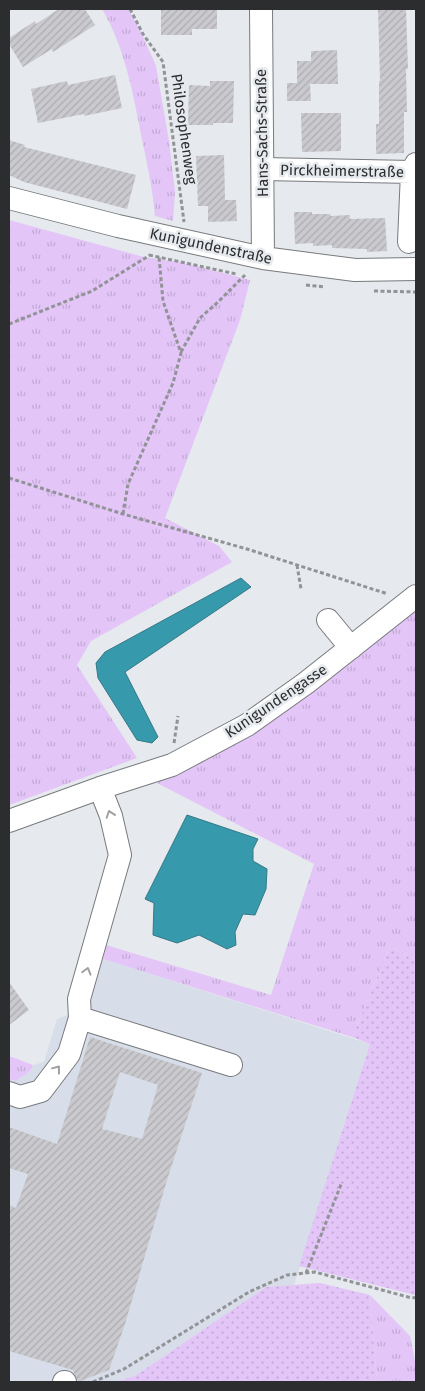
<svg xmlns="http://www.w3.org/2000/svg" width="425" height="1391" viewBox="0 0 425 1391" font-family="'Fira Sans',sans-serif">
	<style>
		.built { fill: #d7dee9 }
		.grass { fill: url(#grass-tufts) }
		.garden { fill: url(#garden-dots) }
		.water { fill: #3799ac; stroke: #347986 }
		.building { fill: url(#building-hatch); fill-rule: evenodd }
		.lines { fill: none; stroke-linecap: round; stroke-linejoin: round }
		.minor-casing { stroke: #787a7e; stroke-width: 24 }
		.path { stroke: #919396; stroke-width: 3; stroke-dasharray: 4 2.5; stroke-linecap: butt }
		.minor { stroke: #fff; stroke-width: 22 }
		.oneway { stroke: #a0a0a1 }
		.labels { text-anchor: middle; stroke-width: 5; stroke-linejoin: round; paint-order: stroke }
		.street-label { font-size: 15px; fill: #2c2d2e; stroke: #e6e9ed }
	</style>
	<defs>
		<pattern id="grass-tufts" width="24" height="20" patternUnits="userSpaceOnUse" patternTransform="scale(1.25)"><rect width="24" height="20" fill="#e3c5f8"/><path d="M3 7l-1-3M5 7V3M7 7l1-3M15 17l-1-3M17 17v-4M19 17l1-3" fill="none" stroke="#c3aad5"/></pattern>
		<pattern id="garden-dots" width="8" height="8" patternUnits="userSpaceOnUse" patternTransform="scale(1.25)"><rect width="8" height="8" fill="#e3c5f8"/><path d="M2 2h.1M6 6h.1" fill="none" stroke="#c3aad5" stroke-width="1.8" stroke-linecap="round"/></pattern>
		<pattern id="building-hatch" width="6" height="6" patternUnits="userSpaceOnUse" patternTransform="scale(1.25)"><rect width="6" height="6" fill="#c9c9ce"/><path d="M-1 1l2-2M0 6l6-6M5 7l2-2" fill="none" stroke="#adadb1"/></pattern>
	</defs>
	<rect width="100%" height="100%" fill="#e6e9ed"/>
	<!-- built -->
	<path class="built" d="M 103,959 L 370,1044 L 294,1285 L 266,1287 L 135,1376 L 115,1382 L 64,1382 L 62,1377 L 48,1382 L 9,1382 L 9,1079 L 16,1081 L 31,1070 L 33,1065 L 44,1062 L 57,1019 L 86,1008 Z"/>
	<!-- grass -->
	<path class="grass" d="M 102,9 L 128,9 L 140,30 L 156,66 L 169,141 L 175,192 L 173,221 L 155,216 C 153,192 148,168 143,144 C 134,99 126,49 102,9 Z
		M 9,220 L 144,257 L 184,263 L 250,280 L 240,320 L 165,518 L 219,546 L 232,562 L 91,641 L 77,665 L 137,758 L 9,805 Z
		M 416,609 L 416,960 L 390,947 L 352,1037 L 103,959 L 106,945 L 271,995 L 314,864 L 157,783 L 262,727 Z
		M 9,1056 L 33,1065 L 31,1070 L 16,1081 L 9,1079 Z
		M 370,1295 L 410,1336 L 416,1366 L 416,1382 L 377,1382 Z"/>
	<!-- garden -->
	<path class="garden" d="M 390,947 L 416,960 L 416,1294 L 415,1295 L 299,1266 L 370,1044 L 352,1037 Z
		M 320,1283 L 370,1295 L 377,1382 L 115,1382 L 135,1376 L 266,1287 Z"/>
	<!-- water -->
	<path class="water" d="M 241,578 L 251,587 L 125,672 L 158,737 L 152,743 L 137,740 L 98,678 L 96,663 L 105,652 Z
		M 187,815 L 258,839 L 253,849 L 253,861 L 267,869 L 266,889 L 255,915 L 243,914 L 235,932 L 236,945 L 227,949 L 199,935 L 177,943 L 153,935 L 154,903 L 145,899 Z"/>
	<!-- building -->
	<path class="building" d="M 59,9 L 85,9 L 95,25 L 53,52 L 52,49 L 23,67 L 9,44 L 9,38 L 35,21 L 36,24 Z
		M 161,9 L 217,9 L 217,29 L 192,29 L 192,35 L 161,35 Z
		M 378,9 L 406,9 L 408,69 L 406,69 L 407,112 L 404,112 L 404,153 L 376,154 L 376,124 L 379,124 L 379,81 L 380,81 Z
		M 337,50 L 338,84 L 310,84 L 311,101 L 287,101 L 287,83 L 297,83 L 297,61 L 311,61 L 311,51 Z
		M 115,75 L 122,108 L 84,116 L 84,114 L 38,123 L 31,89 L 67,81 L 68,85 Z
		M 210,81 L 234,81 L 233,123 L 213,123 L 213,125 L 188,125 L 189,85 L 210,86 Z
		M 301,113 L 341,113 L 341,151 L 302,152 Z
		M 9,140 L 25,145 L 24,147 L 136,175 L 127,209 L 24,182 L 9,175 Z
		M 224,155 L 225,200 L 236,200 L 237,221 L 208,222 L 208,206 L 198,206 L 196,156 Z
		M 294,212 L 312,212 L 312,214 L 330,214 L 331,216 L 350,215 L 350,219 L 385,218 L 387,251 L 367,252 L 367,249 L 332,248 L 332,245 L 313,246 L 313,243 L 295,244 Z
		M 9,982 L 29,1010 L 9,1025 Z
		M 90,1037 L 202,1073 L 167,1180 L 125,1324 L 109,1370 L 78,1382 L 73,1370 L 9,1351 L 9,1205 L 16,1208 L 28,1174 L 9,1168 L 9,1127 L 57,1144 ZM 120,1072 L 158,1085 L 142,1139 L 102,1129 Z"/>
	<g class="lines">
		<defs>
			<path id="minor" d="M 261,9 L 263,258
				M 263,169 L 412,172 L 416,164
				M 9,198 L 118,226 L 263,258 L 355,270 L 416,269
				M 409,242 L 412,172 L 416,171
				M 328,620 L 351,648
				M 9,821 L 100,788 L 172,765 L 247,725 L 306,683 L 416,596
				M 80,1018 L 231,1065
				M 9,1093 L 20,1097 L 41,1091 L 69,1054 L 80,1018 L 79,999 L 120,855 L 111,816 L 100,788
				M 64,1382 L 65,1382"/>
		</defs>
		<!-- minor casing -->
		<use href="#minor" class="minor-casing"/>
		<!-- path -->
		<path class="path" d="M 130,9 L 143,34 L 163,62 L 184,222
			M 149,255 L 236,274
			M 306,285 L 325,287
			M 374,291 L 416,292
			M 9,324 L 92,291 L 150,255
			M 181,352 L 200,318 L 218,302 L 245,275
			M 9,478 L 123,514 L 247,549 L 388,594
			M 123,514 L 128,484 L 173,383 L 181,353 L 163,301 L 159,257
			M 297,565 L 301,589
			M 174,743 L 178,716
			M 306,1273 L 342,1182
			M 93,1382 L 124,1369 L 249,1292 L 287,1275 L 315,1272 L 408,1297 L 416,1298"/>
		<!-- minor -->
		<use href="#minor" class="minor"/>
	</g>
	<!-- one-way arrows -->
	<defs><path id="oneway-chevron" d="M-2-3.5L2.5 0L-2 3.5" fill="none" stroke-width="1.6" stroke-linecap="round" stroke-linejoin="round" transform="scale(1.25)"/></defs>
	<g class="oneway">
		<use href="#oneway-chevron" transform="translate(110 814) rotate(-109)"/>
		<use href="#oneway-chevron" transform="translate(87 971) rotate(-74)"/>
		<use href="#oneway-chevron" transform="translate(57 1069) rotate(-53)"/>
	</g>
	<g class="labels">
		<!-- street labels -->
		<g class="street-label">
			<text transform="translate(184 129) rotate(82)" y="5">Philosophenweg</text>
			<text transform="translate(262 133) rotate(-91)" y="5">Hans-Sachs-Straße</text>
			<text transform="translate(342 171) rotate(1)" y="5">Pirckheimerstraße</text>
			<text transform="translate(211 246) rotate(12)" y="5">Kunigundenstraße</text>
			<text transform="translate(276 701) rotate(-34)" y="5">Kunigundengasse</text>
		</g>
	</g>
	<!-- border -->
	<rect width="425" height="1391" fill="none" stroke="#2c2d2e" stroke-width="20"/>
</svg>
